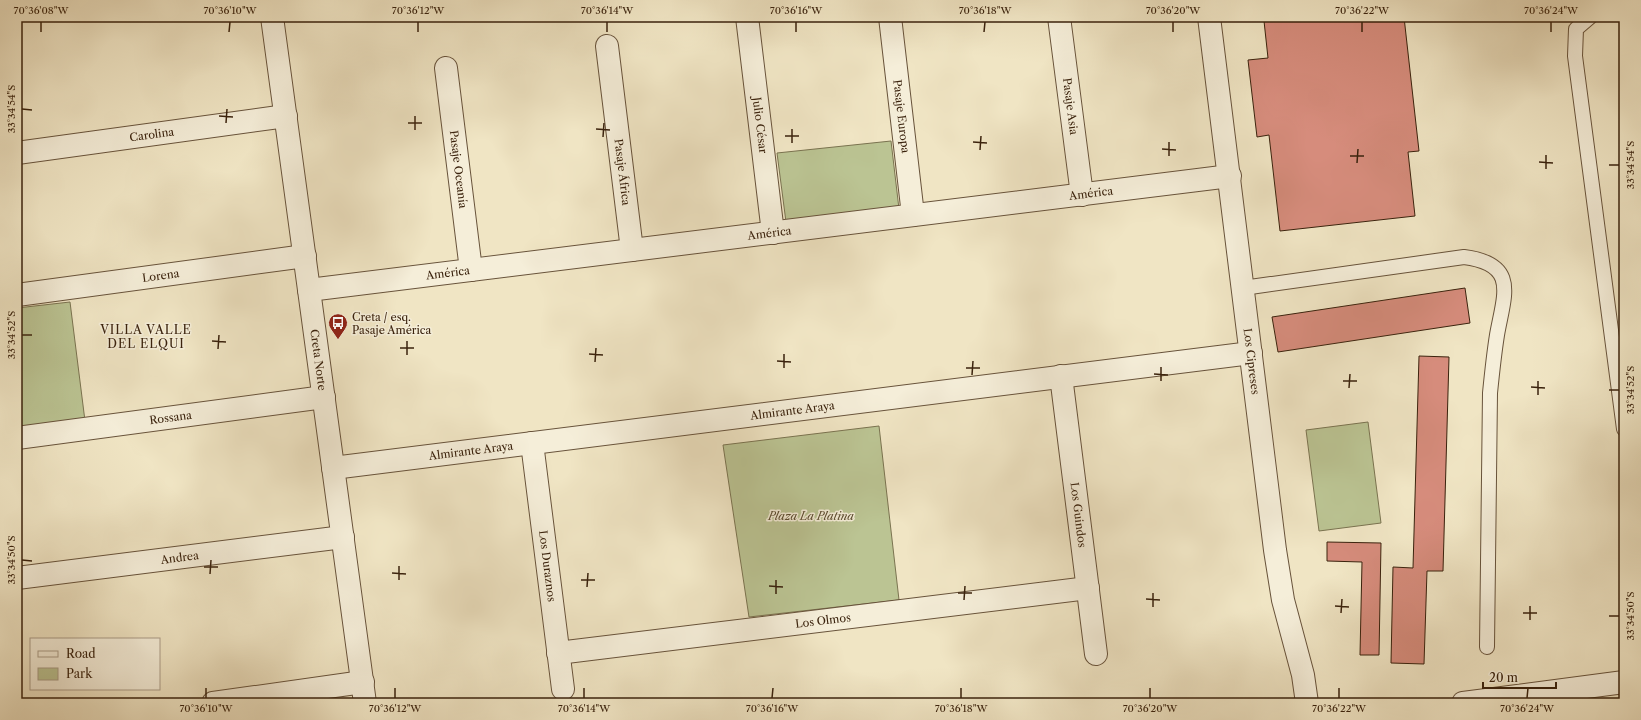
<svg xmlns="http://www.w3.org/2000/svg" width="1641" height="720" viewBox="0 0 1641 720" font-family="'Libre Caslon Text',serif">
	<style>
		.green { fill: #bbc493; stroke: #7a7350 }
		.building { fill: #d68c7c; stroke: #3a220d }
		.lines { fill: none; stroke-linecap: round; stroke-linejoin: round }
		.service-casing { stroke: #68533b; stroke-width: 16 }
		.minor-casing { stroke: #68533b; stroke-width: 24 }
		.tertiary-casing { stroke: #68533b; stroke-width: 24 }
		.service { stroke: #f5eed9; stroke-width: 14 }
		.minor { stroke: #f5eed9; stroke-width: 22 }
		.tertiary { stroke: #f5eed9; stroke-width: 22 }
		.ticks { fill: none; stroke: #3a220d; stroke-width: 1.5 }
		.labels { text-anchor: middle; stroke-width: 3; stroke-linejoin: round; paint-order: stroke }
		.street-label { font-size: 11px; fill: #3a220d; stroke: #f5eed9 }
		.poi-label { font-size: 11px; fill: #3a220d; stroke: #f5eed9; text-anchor: start }
		.park-label { font-size: 11px; font-style: italic; fill: #5a4a2e; stroke: #f5eed9 }
		.neighbourhood-label { font-size: 12px; letter-spacing: 1px; fill: #3a220d; stroke: #f5eed9 }
		.neatline { fill: none; stroke: #3a220d; stroke-width: 1.5 }
		.ticks-label { font-size: 10px; text-anchor: middle; fill: #3a220d }
	</style>
	<rect width="100%" height="100%" fill="#f0e5c4"/>
	<filter id="stains"><feTurbulence type="fractalNoise" baseFrequency=".005" numOctaves="4"/><feColorMatrix values="0 0 0 0 .2 0 0 0 0 .09 0 0 0 0 .02 0 0 0 .5 -.17"/></filter>
	<radialGradient id="worn" r=".72"><stop offset=".6" stop-color="#630" stop-opacity="0"/><stop offset="1" stop-color="#630" stop-opacity=".3"/></radialGradient>
	<!-- green -->
	<path class="green" d="M 891,141 L 899,209 L 786,222 L 777,153 Z
		M 70,302 L 85,421 L 17,428 L 17,308 Z
		M 1368,422 L 1381,523 L 1319,531 L 1306,430 Z
		M 879,426 L 899,600 L 749,617 L 723,445 Z"/>
	<!-- building -->
	<path class="building" d="M 1299,17 L 1404,17 L 1419,151 L 1408,152 L 1415,216 L 1280,231 L 1269,135 L 1257,137 L 1248,60 L 1268,58 L 1264,21 Z
		M 1465,288 L 1470,323 L 1278,352 L 1272,317 Z
		M 1419,356 L 1449,357 L 1443,571 L 1427,571 L 1424,664 L 1391,663 L 1393,567 L 1413,568 Z
		M 1327,542 L 1381,543 L 1379,655 L 1360,655 L 1362,562 L 1327,561 Z"/>
	<g class="lines">
		<defs>
			<path id="service" d="M 1590,17 L 1576,29 L 1575,56 L 1624,429
				M 1243,288 L 1464,257 C 1519,264 1504,295 1497,335 C 1494,354 1492,373 1490,393 L 1487,647"/>
			<g id="minor">
				<path id="s1" d="M 747,17 L 773,233"/>
				<path id="s2" d="M 890,17 L 913,215"/>
				<path id="s3" d="M 1059,17 L 1082,195"/>
				<path id="s4" d="M 1209,17 L 1275,550 L 1283,600 L 1303,675 L 1307,703"/>
				<path id="s5" d="M 607,46 L 632,250"/>
				<path id="s6" d="M 446,68 L 471,270"/>
				<path id="s7" d="M 17,153 L 286,116"/>
				<path id="s8" d="M 309,290 L 1230,176"/>
				<path id="s9" d="M 17,295 L 305,256"/>
				<path id="s10" d="M 1061,376 L 1096,654"/>
				<path id="s11" d="M 17,438 L 324,397"/>
				<path id="s12" d="M 532,443 L 563,689"/>
				<path id="s13" d="M 333,468 L 1251,353"/>
				<path id="s14" d="M 17,578 L 343,537"/>
				<path id="s15" d="M 558,653 L 1088,588"/>
				<path d="M 213,703 L 363,682"/>
				<path d="M 1463,703 L 1624,682"/>
			</g>
			<g id="tertiary">
				<path id="s16" d="M 272,17 L 365,703"/>
			</g>
		</defs>
		<!-- service casing -->
		<use href="#service" class="service-casing"/>
		<!-- minor casing -->
		<use href="#minor" class="minor-casing"/>
		<!-- tertiary casing -->
		<use href="#tertiary" class="tertiary-casing"/>
		<!-- service -->
		<use href="#service" class="service"/>
		<!-- minor -->
		<use href="#minor" class="minor"/>
		<!-- tertiary -->
		<use href="#tertiary" class="tertiary"/>
	</g>
	<!-- ticks -->
	<path class="ticks" d="M 41,32 L 41,22M 229,32 L 230,22M 418,32 L 418,22M 607,32 L 607,22M 796,32 L 796,22M 984,32 L 985,22M 1173,32 L 1173,22M 1362,32 L 1362,22M 1551,32 L 1551,22M 22,109 L 32,110M 219,116 L 233,117M 226,123 L 227,109M 408,123 L 422,123M 596,129 L 610,130M 415,130 L 415,116M 785,136 L 799,136M 603,137 L 604,123M 973,142 L 987,143M 792,143 L 792,129M 1162,149 L 1176,150M 980,150 L 981,136M 1169,156 L 1169,142M 1350,156 L 1364,156M 1539,162 L 1553,163M 1357,163 L 1358,149M 1609,165 L 1619,165M 1546,169 L 1546,155M 22,335 L 32,335M 212,341 L 226,342M 400,348 L 414,348M 218,349 L 219,335M 589,354 L 603,355M 407,355 L 407,341M 777,361 L 791,362M 595,362 L 596,348M 784,368 L 784,354M 966,368 L 980,368M 1154,374 L 1168,375M 972,375 L 973,361M 1161,381 L 1161,367M 1343,381 L 1357,381M 1531,387 L 1545,388M 1349,388 L 1350,374M 1609,390 L 1619,390M 1538,395 L 1538,381M 22,560 L 32,561M 204,567 L 218,567M 392,573 L 406,574M 210,574 L 211,560M 399,580 L 399,566M 581,580 L 595,580M 769,586 L 783,587M 587,587 L 588,573M 958,593 L 972,593M 776,594 L 776,580M 1146,599 L 1160,600M 964,600 L 965,586M 1335,606 L 1349,607M 1153,607 L 1153,593M 1341,613 L 1342,599M 1523,613 L 1537,613M 1609,616 L 1619,616M 1530,620 L 1530,606M 206,698 L 206,688M 395,698 L 395,688M 584,698 L 584,688M 772,698 L 773,688M 961,698 L 961,688M 1150,698 L 1150,688M 1339,698 L 1339,688M 1527,698 L 1528,688"/>
	<!-- icons -->
	<defs>
		<symbol id="bus-pin" viewBox="-11 -11 22 30"><path d="M0 17L-7.5 6A9.5 9.5 0 1 1 7.5 6Z" fill="#8f2418" stroke="#f5eed9"/><path d="M-5-6H5V4H4V6H2V4H-2V6H-4V4H-5ZM-3.5-4V0h7V-4ZM-3.5 1.2v1.5H-2V1.2ZM2 1.2v1.5H3.5V1.2Z" fill="#fff"/></symbol>
	</defs>
	<g fill-rule="evenodd">
		<use href="#bus-pin" x="327" y="312" width="22" height="30"/>
	</g>
	<g class="labels">
		<!-- street labels -->
		<g class="street-label">
			<text dy="4" stroke="none"><textPath href="#s3" startOffset="90">Pasaje Asia</textPath></text>
			<text dy="4" stroke="none"><textPath href="#s2" startOffset="100">Pasaje Europa</textPath></text>
			<text dy="4" stroke="none"><textPath href="#s1" startOffset="109">Julio César</textPath></text>
			<text dy="4" stroke="none"><textPath href="#s7" startOffset="136">Carolina</textPath></text>
			<text dy="4" stroke="none"><textPath href="#s6" startOffset="102">Pasaje Oceanía</textPath></text>
			<text dy="4" stroke="none"><textPath href="#s5" startOffset="127">Pasaje África</textPath></text>
			<text dy="4" stroke="none"><textPath href="#s8" startOffset="788">América</textPath></text>
			<text dy="4" stroke="none"><textPath href="#s8" startOffset="464">América</textPath></text>
			<text dy="4" stroke="none"><textPath href="#s8" startOffset="140">América</textPath></text>
			<text dy="4" stroke="none"><textPath href="#s9" startOffset="145">Lorena</textPath></text>
			<text dy="4" stroke="none"><textPath href="#s16" startOffset="346">Creta Norte</textPath></text>
			<text dy="4" stroke="none"><textPath href="#s4" startOffset="347">Los Cipreses</textPath></text>
			<text dy="4" stroke="none"><textPath href="#s13" startOffset="463">Almirante Araya</textPath></text>
			<text dy="4" stroke="none"><textPath href="#s11" startOffset="155">Rossana</textPath></text>
			<text dy="4" stroke="none"><textPath href="#s13" startOffset="139">Almirante Araya</textPath></text>
			<text dy="4" stroke="none"><textPath href="#s10" startOffset="140">Los Guindos</textPath></text>
			<text dy="4" stroke="none"><textPath href="#s14" startOffset="164">Andrea</textPath></text>
			<text dy="4" stroke="none"><textPath href="#s12" startOffset="124">Los Duraznos</textPath></text>
			<text dy="4" stroke="none"><textPath href="#s15" startOffset="267">Los Olmos</textPath></text>
		</g>
		<!-- poi labels -->
		<g class="poi-label">
			<text x="352" y="321">Creta / esq.<tspan x="352" dy="13">Pasaje América</tspan></text>
		</g>
		<!-- park labels -->
		<g class="park-label">
			<text x="811" y="520">Plaza La Platina</text>
		</g>
		<!-- neighbourhood labels -->
		<g class="neighbourhood-label">
			<text x="146" y="334">VILLA VALLE<tspan x="146" dy="14">DEL ELQUI</tspan></text>
		</g>
	</g>
	<!-- margin -->
	<rect width="1641" height="720" fill="none" stroke="#f0e5c4" stroke-width="44"/>
	<!-- legend -->
	<rect x="30" y="638" width="130" height="52" fill="#f5eed9" stroke="#aa9c87"/>
	<rect x="38" y="651" width="20" height="6" fill="#f5eed9" stroke="#aa9c87"/>
	<text x="66" y="658" font-size="12" fill="#3a220d">Road</text>
	<rect x="38" y="668" width="20" height="12" fill="#bbc493" stroke="#aa9c87"/>
	<text x="66" y="678" font-size="12" fill="#3a220d">Park</text>
	<!-- scale -->
	<path d="M1483 682v6h73v-6" fill="none" stroke="#3a220d" stroke-width="2"/>
	<text x="1489" y="682" font-size="12" fill="#3a220d" stroke="#f5eed9" stroke-width="3" paint-order="stroke">20 m</text>
	<rect x="22" y="22" width="1597" height="676" class="neatline"/>
	<g class="ticks-label">
		<text x="41" y="14">70°36'08"W</text>
		<text x="230" y="14">70°36'10"W</text>
		<text x="418" y="14">70°36'12"W</text>
		<text x="607" y="14">70°36'14"W</text>
		<text x="796" y="14">70°36'16"W</text>
		<text x="985" y="14">70°36'18"W</text>
		<text x="1173" y="14">70°36'20"W</text>
		<text x="1362" y="14">70°36'22"W</text>
		<text x="1551" y="14">70°36'24"W</text>
		<text transform="translate(11 109) rotate(-90)" y="4">33°34'54"S</text>
		<text transform="translate(1630 165) rotate(-90)" y="4">33°34'54"S</text>
		<text transform="translate(11 335) rotate(-90)" y="4">33°34'52"S</text>
		<text transform="translate(1630 390) rotate(-90)" y="4">33°34'52"S</text>
		<text transform="translate(11 560) rotate(-90)" y="4">33°34'50"S</text>
		<text transform="translate(1630 616) rotate(-90)" y="4">33°34'50"S</text>
		<text x="206" y="712">70°36'10"W</text>
		<text x="395" y="712">70°36'12"W</text>
		<text x="584" y="712">70°36'14"W</text>
		<text x="772" y="712">70°36'16"W</text>
		<text x="961" y="712">70°36'18"W</text>
		<text x="1150" y="712">70°36'20"W</text>
		<text x="1339" y="712">70°36'22"W</text>
		<text x="1527" y="712">70°36'24"W</text>
	</g>
	<rect width="100%" height="100%" filter="url(#stains)"/>
	<rect width="100%" height="100%" fill="url(#worn)"/>
</svg>
